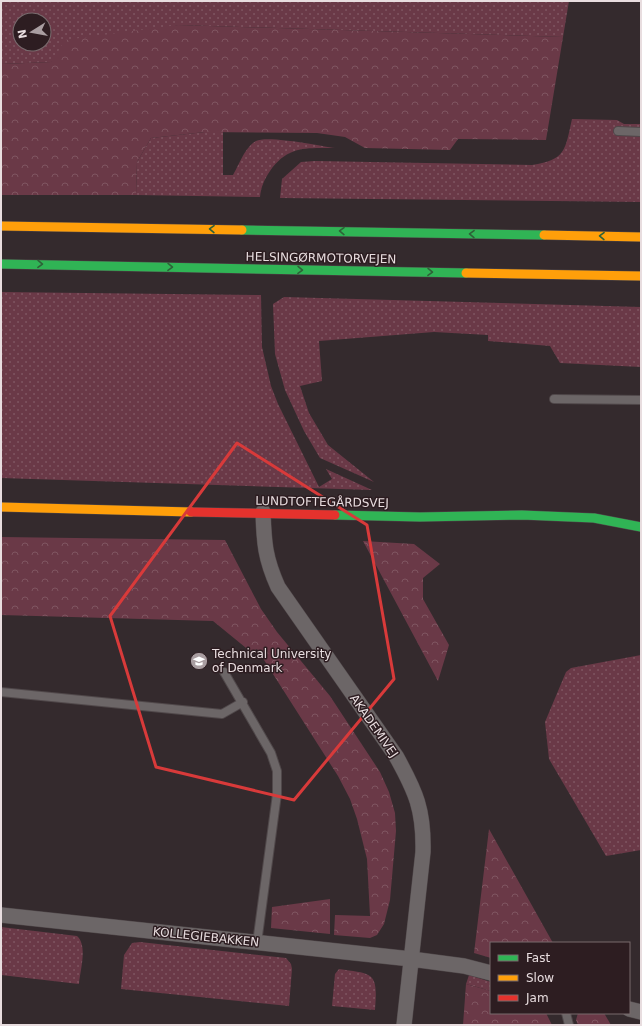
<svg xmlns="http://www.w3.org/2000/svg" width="642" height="1026" viewBox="0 0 642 1026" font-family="'DejaVu Sans',sans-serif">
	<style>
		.grass { fill: url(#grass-dots); fill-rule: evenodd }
		.forest { fill: url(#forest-crowns) }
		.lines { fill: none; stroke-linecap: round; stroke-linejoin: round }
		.lane-casing { stroke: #50484a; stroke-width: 10 }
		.street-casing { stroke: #50484a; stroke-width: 16 }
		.fast-casing { stroke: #50484a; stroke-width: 10 }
		.slow-casing { stroke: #50484a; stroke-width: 10 }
		.jam-casing { stroke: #50484a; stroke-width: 10 }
		.lane { stroke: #6c6667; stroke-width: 8 }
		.street { stroke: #6c6667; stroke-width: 15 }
		.fast { stroke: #30b455; stroke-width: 9 }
		.slow { stroke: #ff9f0a; stroke-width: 9 }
		.jam { stroke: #e5322d; stroke-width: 9 }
		.oneway { stroke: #2e6138 }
		.marked { fill: none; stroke: #d83a3a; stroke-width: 3; stroke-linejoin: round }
		.labels { text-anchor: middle; stroke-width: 3; stroke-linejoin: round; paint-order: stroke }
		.street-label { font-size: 12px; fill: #e8dddf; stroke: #2d1d21 }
		.poi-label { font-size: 12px; fill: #e8dddf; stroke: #2d1d21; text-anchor: start }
	</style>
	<defs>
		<pattern id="grass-dots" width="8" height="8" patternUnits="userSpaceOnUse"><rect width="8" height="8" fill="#6a3947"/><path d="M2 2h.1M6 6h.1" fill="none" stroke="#7f5561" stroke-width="1.8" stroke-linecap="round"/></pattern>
		<pattern id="forest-crowns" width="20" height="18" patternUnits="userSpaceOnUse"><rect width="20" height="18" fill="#6a3947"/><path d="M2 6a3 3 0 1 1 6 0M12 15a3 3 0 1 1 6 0" fill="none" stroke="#7f5561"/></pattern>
	</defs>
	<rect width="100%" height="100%" fill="#342a2d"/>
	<!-- grass -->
	<path class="grass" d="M 1,1 L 569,1 L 563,37 L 178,25 L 51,62 L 1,64 ZM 20,20 L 44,20 L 44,44 L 20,44 Z
		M 572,119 L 617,120 L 624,124 L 641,124 L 641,202 L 280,198 L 282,179 L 301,162 L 315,161 L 532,165 C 566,160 565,150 572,119 Z
		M 205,132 L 223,132 L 223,175 L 233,175 C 239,165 245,147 256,141 C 268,135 320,146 335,148 C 307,148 288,145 270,171 C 264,180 261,187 260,197 L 136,195 L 137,162 L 151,138 Z
		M 1,292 L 261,295 L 262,347 L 271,386 L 278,404 L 319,487 L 332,479 L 326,469 L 372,490 L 1,478 Z
		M 284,297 L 641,307 L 641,367 L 560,363 L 550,346 L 488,341 L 488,335 L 434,332 L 319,341 L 322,381 L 300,386 L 309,413 L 328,445 L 374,482 L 320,458 L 304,431 L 285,390 L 275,354 L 273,304 Z
		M 641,655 L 641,850 L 606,856 L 549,759 L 545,722 L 566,672 L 571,668 Z
		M 1,927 L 77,936 C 88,946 80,970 79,984 L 1,975 Z
		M 140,942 L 286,958 L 291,964 L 292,969 L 289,1006 L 121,989 L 124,955 L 132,943 Z
		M 339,969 C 374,974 378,972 375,1010 L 332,1006 L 335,974 Z
		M 469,975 L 491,982 L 491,991 L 466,984 Z"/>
	<!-- forest -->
	<path class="forest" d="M 178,25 L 563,37 L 546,140 L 458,139 L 450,150 L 365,148 L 345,137 L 317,133 L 205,132 L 151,138 L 137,162 L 136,195 L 1,195 L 1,64 L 51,62 L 65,40 Z
		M 1,537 L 225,540 L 261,609 L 277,632 L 330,696 L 380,772 L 389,792 L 395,813 L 396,831 L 390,900 L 384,924 L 377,935 L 370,938 L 334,935 L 335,915 L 370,916 L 367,859 L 357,819 L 350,799 L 338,776 L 257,649 L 251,652 L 213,621 L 1,615 Z
		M 363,541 L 414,544 L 440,564 L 423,578 L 423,599 L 449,645 L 438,681 Z
		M 489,829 L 553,943 L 491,943 L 491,958 L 474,953 Z
		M 330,899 L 330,934 L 271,928 L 272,907 Z
		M 466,984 L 491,991 L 491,1013 L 546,1013 L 552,1025 L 463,1025 Z
		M 578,1013 L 604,1013 L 611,1025 L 578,1025 L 576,1020 Z"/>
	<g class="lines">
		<defs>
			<path id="lane" d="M 618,131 L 641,132
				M 554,399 L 641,400
				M 224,672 L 271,753 L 277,771 L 277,794 L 257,943
				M 1,692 L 222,714 L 243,702
				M 566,1013 L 569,1025"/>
			<path id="street" d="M 263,512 C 264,543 265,558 278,587 L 396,756 C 416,792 424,810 423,852 L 404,1025
				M 1,915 L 411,959 L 464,966 L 491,973
				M 629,1009 L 641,1012"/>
			<path id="fast" d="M 242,230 L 544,235
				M 1,264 L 466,273
				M 335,515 L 420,517 L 522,515 L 594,518 L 641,527"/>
			<path id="slow" d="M 1,226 L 242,230
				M 544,235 L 641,237
				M 466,273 L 641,276
				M 1,507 L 191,512"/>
			<path id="jam" d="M 191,512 L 335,515"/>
		</defs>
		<!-- lane casing -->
		<use href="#lane" class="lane-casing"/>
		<!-- street casing -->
		<use href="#street" class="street-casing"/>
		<!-- fast casing -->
		<use href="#fast" class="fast-casing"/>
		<!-- slow casing -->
		<use href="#slow" class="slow-casing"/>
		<!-- jam casing -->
		<use href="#jam" class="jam-casing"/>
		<!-- lane -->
		<use href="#lane" class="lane"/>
		<!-- street -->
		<use href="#street" class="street"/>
		<!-- fast -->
		<use href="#fast" class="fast"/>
		<!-- slow -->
		<use href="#slow" class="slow"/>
		<!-- jam -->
		<use href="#jam" class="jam"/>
	</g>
	<!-- one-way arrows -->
	<defs><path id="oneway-chevron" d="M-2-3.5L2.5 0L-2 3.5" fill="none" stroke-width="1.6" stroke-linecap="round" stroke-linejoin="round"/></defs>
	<g class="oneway">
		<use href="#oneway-chevron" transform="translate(212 229) rotate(-179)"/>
		<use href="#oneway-chevron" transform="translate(342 231) rotate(-179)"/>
		<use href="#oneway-chevron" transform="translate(472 234) rotate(-179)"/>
		<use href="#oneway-chevron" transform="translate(602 236) rotate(-179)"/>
		<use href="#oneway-chevron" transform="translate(40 264) rotate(1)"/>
		<use href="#oneway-chevron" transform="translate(170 267) rotate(1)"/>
		<use href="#oneway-chevron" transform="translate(300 270) rotate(1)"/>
		<use href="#oneway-chevron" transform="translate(430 272) rotate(1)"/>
	</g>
	<!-- marked area -->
	<path class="marked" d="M 237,443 L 367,525 L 394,679 L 294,800 L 156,767 L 110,616 Z"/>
	<!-- icons -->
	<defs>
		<symbol id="university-disc" viewBox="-11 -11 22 22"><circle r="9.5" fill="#a99ea1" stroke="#2d1d21"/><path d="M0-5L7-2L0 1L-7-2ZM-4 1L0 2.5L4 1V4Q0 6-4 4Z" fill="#fff"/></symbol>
	</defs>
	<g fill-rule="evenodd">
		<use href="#university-disc" x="189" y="651" width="20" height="20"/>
	</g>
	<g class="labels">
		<!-- street labels -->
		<g class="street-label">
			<text transform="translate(321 258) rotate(1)" y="4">HELSINGØRMOTORVEJEN</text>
			<text transform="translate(322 502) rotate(1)" y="4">LUNDTOFTEGÅRDSVEJ</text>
			<text transform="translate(374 726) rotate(55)" y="4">AKADEMIVEJ</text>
			<text transform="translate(206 937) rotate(6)" y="4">KOLLEGIEBAKKEN</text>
		</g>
		<!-- poi labels -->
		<g class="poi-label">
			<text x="212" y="658">Technical University<tspan x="212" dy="14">of Denmark</tspan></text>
		</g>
	</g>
	<!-- border -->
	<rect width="642" height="1026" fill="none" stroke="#e8dddf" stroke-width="4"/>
	<!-- legend -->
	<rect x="490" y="942" width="140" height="72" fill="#2d1d21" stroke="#786a6d"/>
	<rect x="498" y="955" width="20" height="6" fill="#30b455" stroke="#786a6d"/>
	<text x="526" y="962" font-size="12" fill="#e8dddf">Fast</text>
	<rect x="498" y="975" width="20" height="6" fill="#ff9f0a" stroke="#786a6d"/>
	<text x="526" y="982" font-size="12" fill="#e8dddf">Slow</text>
	<rect x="498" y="995" width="20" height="6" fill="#e5322d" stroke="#786a6d"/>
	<text x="526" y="1002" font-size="12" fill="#e8dddf">Jam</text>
	<!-- north arrow -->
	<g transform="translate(32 32) rotate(259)"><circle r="19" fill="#2d1d21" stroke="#786a6d"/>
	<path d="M0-3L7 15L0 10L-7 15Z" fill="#a99ea1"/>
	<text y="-6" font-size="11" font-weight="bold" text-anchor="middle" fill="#e8dddf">N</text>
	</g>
</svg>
